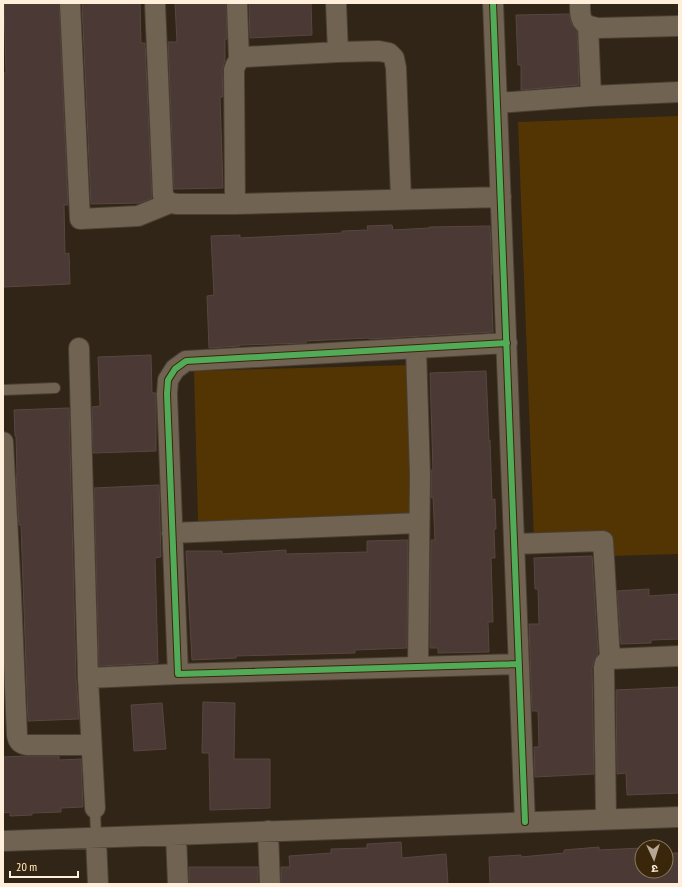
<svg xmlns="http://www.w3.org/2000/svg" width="682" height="887" viewBox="0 0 682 887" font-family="'PT Sans Narrow','Noto Sans Devanagari',sans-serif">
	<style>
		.green { fill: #533503 }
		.building { fill: #4a3934; stroke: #584741 }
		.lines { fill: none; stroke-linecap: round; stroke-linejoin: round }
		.service-casing { stroke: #493f34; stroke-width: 12 }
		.minor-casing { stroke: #493f34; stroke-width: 22 }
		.service { stroke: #716352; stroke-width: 10 }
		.minor { stroke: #716352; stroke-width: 20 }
		.cycleway-casing { stroke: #3a270b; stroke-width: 8 }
		.cycleway { stroke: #51ab58; stroke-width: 6 }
	</style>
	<rect width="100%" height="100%" fill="#302516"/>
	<!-- green -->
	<path class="green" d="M 679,116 L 679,554 L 609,556 L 609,538 L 534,540 L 518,122 Z
		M 411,365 L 415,515 L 198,521 L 194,371 Z"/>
	<!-- building -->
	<path class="building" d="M 4,3 L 59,3 L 68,205 L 64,205 L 65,254 L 69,253 L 70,284 L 4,287 L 3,259 L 3,73 L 6,73 Z
		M 82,3 L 140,3 L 141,43 L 145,43 L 152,198 L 140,203 L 91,204 Z
		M 175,3 L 226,3 L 227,39 L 225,39 L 225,60 L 222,70 L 223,97 L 220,97 L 223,188 L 174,189 L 168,42 L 177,42 Z
		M 249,3 L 311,3 L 312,35 L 250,38 Z
		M 569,14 L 572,25 L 577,31 L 579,85 L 521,90 L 521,65 L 518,65 L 516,15 Z
		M 392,225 L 393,230 L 429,228 L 429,227 L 490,226 L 492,274 L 491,274 L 493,332 L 369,339 L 369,338 L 306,341 L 306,343 L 240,345 L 240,346 L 209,348 L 207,296 L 214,295 L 211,236 L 240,235 L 240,238 L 342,233 L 342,231 L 368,230 L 367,226 Z
		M 151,355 L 152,393 L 156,393 L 156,451 L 93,453 L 92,407 L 100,406 L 98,357 Z
		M 486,371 L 489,441 L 490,440 L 492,500 L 495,499 L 496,529 L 494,529 L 495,558 L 491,558 L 493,622 L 488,622 L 489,652 L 438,653 L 438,648 L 430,648 L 431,540 L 435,540 L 433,497 L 431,498 L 431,470 L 433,470 L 430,373 Z
		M 69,408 L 76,678 L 79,719 L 28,721 L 21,525 L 19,525 L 16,475 L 17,474 L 16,436 L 15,436 L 14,410 Z
		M 159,485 L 161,557 L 155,558 L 158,663 L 99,666 L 94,488 Z
		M 408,540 L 407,648 L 355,650 L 355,653 L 236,656 L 236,658 L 192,660 L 186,551 L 222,551 L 222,554 L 286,550 L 286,554 L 367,552 L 367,541 Z
		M 592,556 L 598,654 L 594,661 L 592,668 L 594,774 L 535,777 L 534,747 L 539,747 L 538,711 L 532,711 L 529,624 L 539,624 L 538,589 L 535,589 L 534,558 Z
		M 649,589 L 649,596 L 679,594 L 679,639 L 651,640 L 651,643 L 621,644 L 617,591 Z
		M 679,687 L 679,793 L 627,795 L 626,773 L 617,774 L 616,690 Z
		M 203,702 L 235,703 L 234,759 L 270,759 L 270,808 L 210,810 L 209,753 L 202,753 Z
		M 162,703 L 166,749 L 134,751 L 131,705 Z
		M 26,756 L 59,756 L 59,760 L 81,759 L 83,807 L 61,808 L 61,812 L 32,813 L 32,815 L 10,816 L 10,812 L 3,813 L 3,757 Z
		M 401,842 L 402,858 L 446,854 L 448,884 L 281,884 L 281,867 L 290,867 L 289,856 L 331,853 L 331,849 L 367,848 L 367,844 Z
		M 599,847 L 599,850 L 642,848 L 642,871 L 666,871 L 666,853 L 679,853 L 679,884 L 490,884 L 489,857 L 521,855 L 521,857 L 564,853 L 564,850 Z
		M 189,867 L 258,867 L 258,884 L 189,884 Z"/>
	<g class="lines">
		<defs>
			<path id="service" d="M 3,390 L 55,388
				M 95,808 L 96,838"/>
			<path id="minor" d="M 70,3 L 80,219 L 138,216 L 170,203
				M 155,3 L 163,195 C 166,201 169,203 177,204 L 235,204 L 501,197
				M 237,3 L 239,60
				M 336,3 L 338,52
				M 493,3 L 525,822
				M 580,3 C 580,19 580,25 598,28 L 679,26
				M 588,26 L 591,96
				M 497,103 L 591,96 L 679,92
				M 235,204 L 234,70 C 236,63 238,60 244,57 L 338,52 L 379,51 L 389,53 L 394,58 L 396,68 L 401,199
				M 507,343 L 186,361 L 175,369 L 168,380 L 167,394 L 178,674 L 519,664
				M 79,348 L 88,678 L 95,808
				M 416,348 L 420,475 L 418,666
				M 3,442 L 11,593 L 17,735 C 18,742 21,744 27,745 L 91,745
				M 172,533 L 419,523
				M 514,544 L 603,541 L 610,659
				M 88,678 L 178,674
				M 606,819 L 604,668 L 605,663 L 610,659 L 679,656
				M 268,831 L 270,884
				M 176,835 L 178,884
				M 96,838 L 98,884
				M 3,841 L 679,817"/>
		</defs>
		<!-- service casing -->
		<use href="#service" class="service-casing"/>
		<!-- minor casing -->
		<use href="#minor" class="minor-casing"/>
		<!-- service -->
		<use href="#service" class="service"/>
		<!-- minor -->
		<use href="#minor" class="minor"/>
		<defs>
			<path id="cycleway" d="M 493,3 L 525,822
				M 507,343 L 186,361 L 175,369 L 168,380 L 167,394 L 178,674 L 519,664"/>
		</defs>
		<!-- cycleway casing -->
		<use href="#cycleway" class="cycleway-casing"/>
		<!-- cycleway -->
		<use href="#cycleway" class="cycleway"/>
	</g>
	<!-- border -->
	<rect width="682" height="887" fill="none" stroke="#ffeed9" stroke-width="8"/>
	<!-- north arrow -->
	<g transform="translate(654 859) rotate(176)"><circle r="19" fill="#3a270b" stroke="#89775d"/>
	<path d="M0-3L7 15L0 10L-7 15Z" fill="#b7a895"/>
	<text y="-6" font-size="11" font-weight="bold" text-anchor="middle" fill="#ffeed9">उ</text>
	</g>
	<!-- scale -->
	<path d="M10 871v6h68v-6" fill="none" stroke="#ffeed9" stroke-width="2"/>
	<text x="16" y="871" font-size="12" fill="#ffeed9" stroke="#3a270b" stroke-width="3" paint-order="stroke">20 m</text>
</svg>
